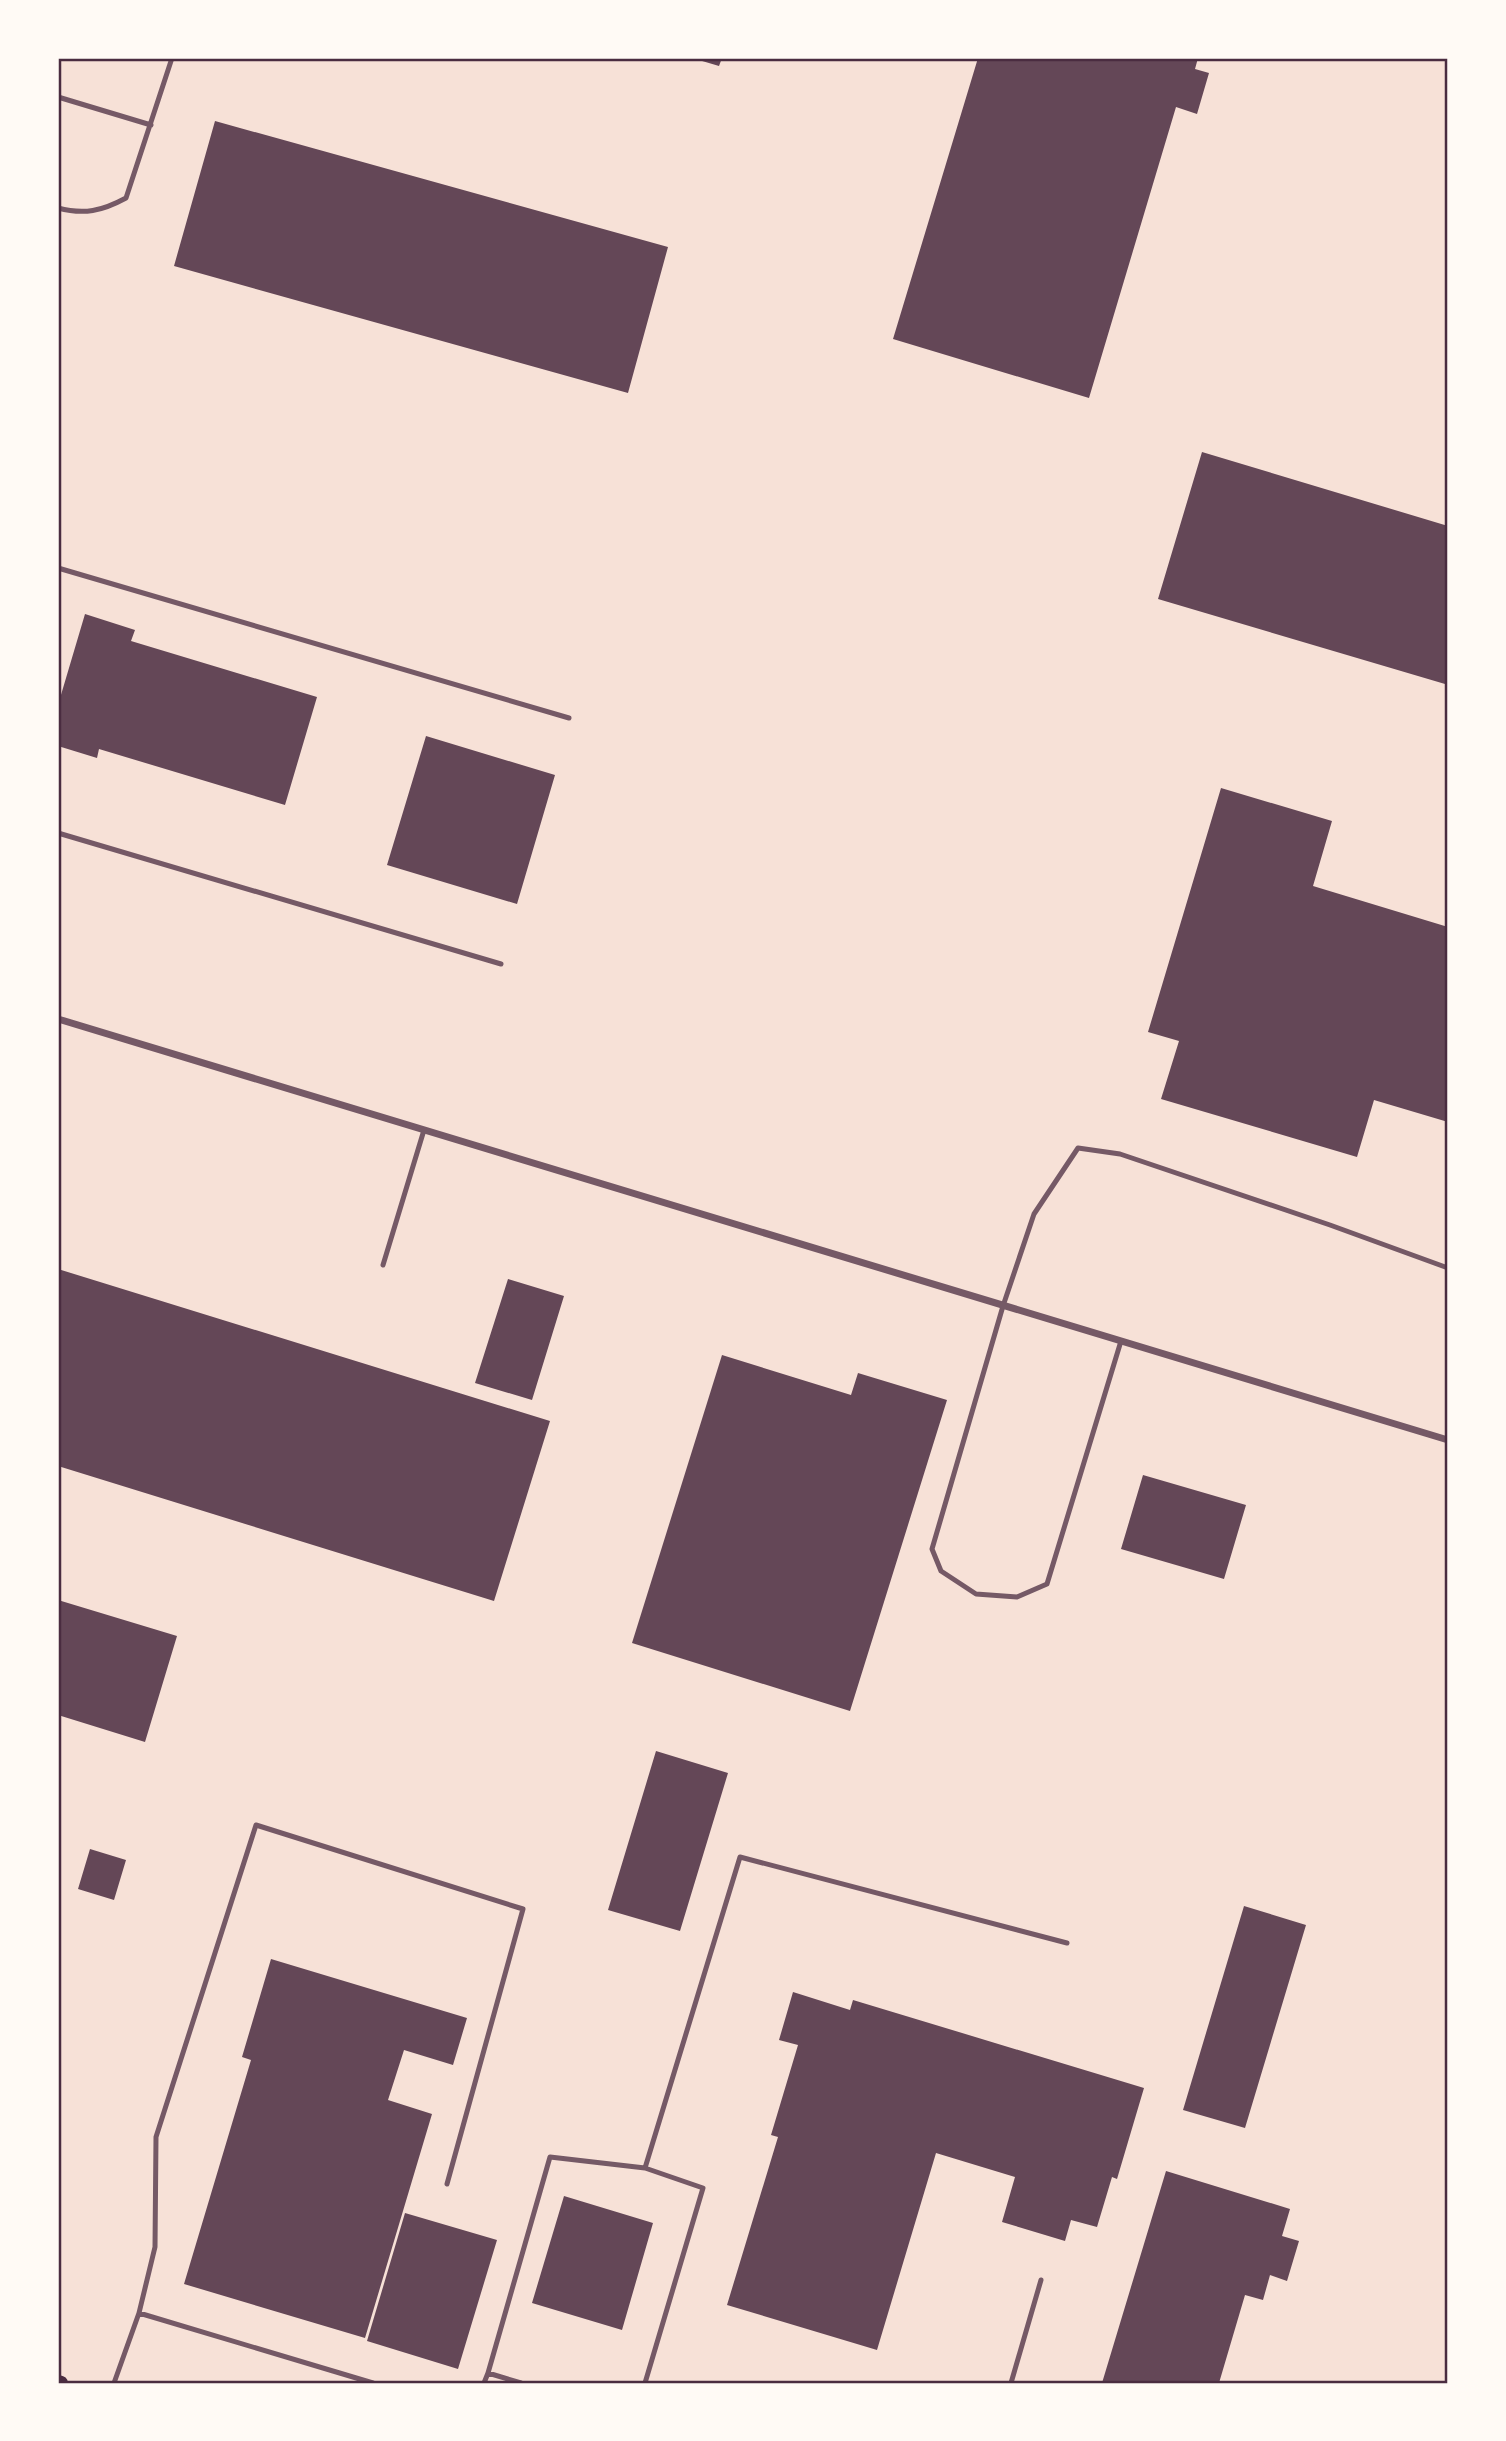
<svg xmlns="http://www.w3.org/2000/svg" width="1506" height="2441" viewBox="0 0 1506 2441" font-family="'Varela Round',sans-serif">
	<style>
		.building { fill: #644757 }
		.lines { fill: none; stroke-linecap: round; stroke-linejoin: round }
		.service { stroke: #755966; stroke-width: 5 }
		.minor { stroke: #755966; stroke-width: 7 }
		.secondary { stroke: #4a2c40; stroke-width: 14 }
		.neatline { fill: none; stroke: #4a2c40; stroke-width: 2.5 }
	</style>
	<rect width="100%" height="100%" fill="#f7e1d7"/>
	<!-- building -->
	<path class="building" d="M 692,58 L 722,58 L 719,66 Z
		M 978,58 L 1198,58 L 1195,69 L 1209,73 L 1197,114 L 1176,107 L 1089,398 L 893,339 Z
		M 215,121 L 668,247 L 628,393 L 174,266 Z
		M 1202,452 L 1448,526 L 1448,673 L 1445,684 L 1158,599 Z
		M 85,614 L 135,630 L 131,641 L 317,697 L 285,805 L 99,749 L 97,758 L 58,746 L 58,705 Z
		M 426,736 L 555,775 L 517,904 L 387,865 Z
		M 1221,788 L 1332,821 L 1313,886 L 1448,927 L 1448,1122 L 1374,1100 L 1357,1157 L 1161,1099 L 1179,1041 L 1148,1032 Z
		M 58,1269 L 550,1421 L 494,1601 L 58,1466 Z
		M 508,1279 L 564,1296 L 532,1400 L 475,1383 Z
		M 722,1355 L 851,1395 L 858,1373 L 947,1400 L 850,1711 L 632,1643 Z
		M 1143,1475 L 1246,1505 L 1224,1579 L 1121,1549 Z
		M 58,1600 L 177,1636 L 145,1742 L 58,1715 Z
		M 656,1751 L 728,1773 L 680,1931 L 608,1910 Z
		M 90,1849 L 126,1860 L 114,1900 L 78,1889 Z
		M 1244,1906 L 1306,1925 L 1245,2128 L 1183,2110 Z
		M 271,1959 L 467,2018 L 453,2065 L 404,2050 L 388,2100 L 432,2114 L 365,2338 L 184,2284 L 251,2060 L 242,2057 Z
		M 793,1992 L 850,2010 L 853,2000 L 1144,2088 L 1117,2179 L 1112,2177 L 1097,2227 L 1071,2220 L 1065,2241 L 1002,2222 L 1015,2177 L 936,2153 L 877,2350 L 727,2305 L 778,2137 L 771,2135 L 798,2045 L 779,2040 Z
		M 1166,2171 L 1290,2209 L 1282,2236 L 1299,2241 L 1287,2281 L 1270,2275 L 1263,2300 L 1245,2295 L 1219,2383 L 1102,2383 Z
		M 564,2196 L 653,2223 L 622,2330 L 532,2303 Z
		M 405,2213 L 497,2240 L 458,2369 L 367,2341 Z"/>
	<g class="lines">
		<!-- service -->
		<path class="service" d="M 58,97 L 151,125
			M 58,208 C 84,215 102,211 126,198 L 172,58
			M 58,568 L 569,718
			M 58,833 L 501,964
			M 383,1265 L 424,1130
			M 1121,1341 L 1047,1584 L 1017,1597 L 976,1594 L 941,1571 L 932,1549 L 1003,1306 L 1034,1214 L 1078,1148 L 1120,1154 L 1330,1225 L 1448,1268
			M 139,2313 L 373,2383
			M 488,2373 L 550,2157 L 645,2168
			M 114,2383 L 139,2313 L 155,2247 L 156,2137 L 256,1825 L 523,1909 L 447,2184
			M 484,2383 L 488,2373 L 521,2383
			M 645,2383 L 703,2188 L 645,2168 L 740,1857 L 1067,1943
			M 1011,2383 L 1041,2280"/>
		<!-- minor -->
		<path class="minor" d="M 58,1019 L 1448,1440"/>
		<!-- secondary -->
		<path class="secondary" d="M 58,2382 L 61,2383"/>
	</g>
	<!-- border -->
	<rect width="1506" height="2441" fill="none" stroke="#fffaf5" stroke-width="119"/>
	<rect x="60" y="60" width="1386" height="2322" class="neatline"/>
</svg>
